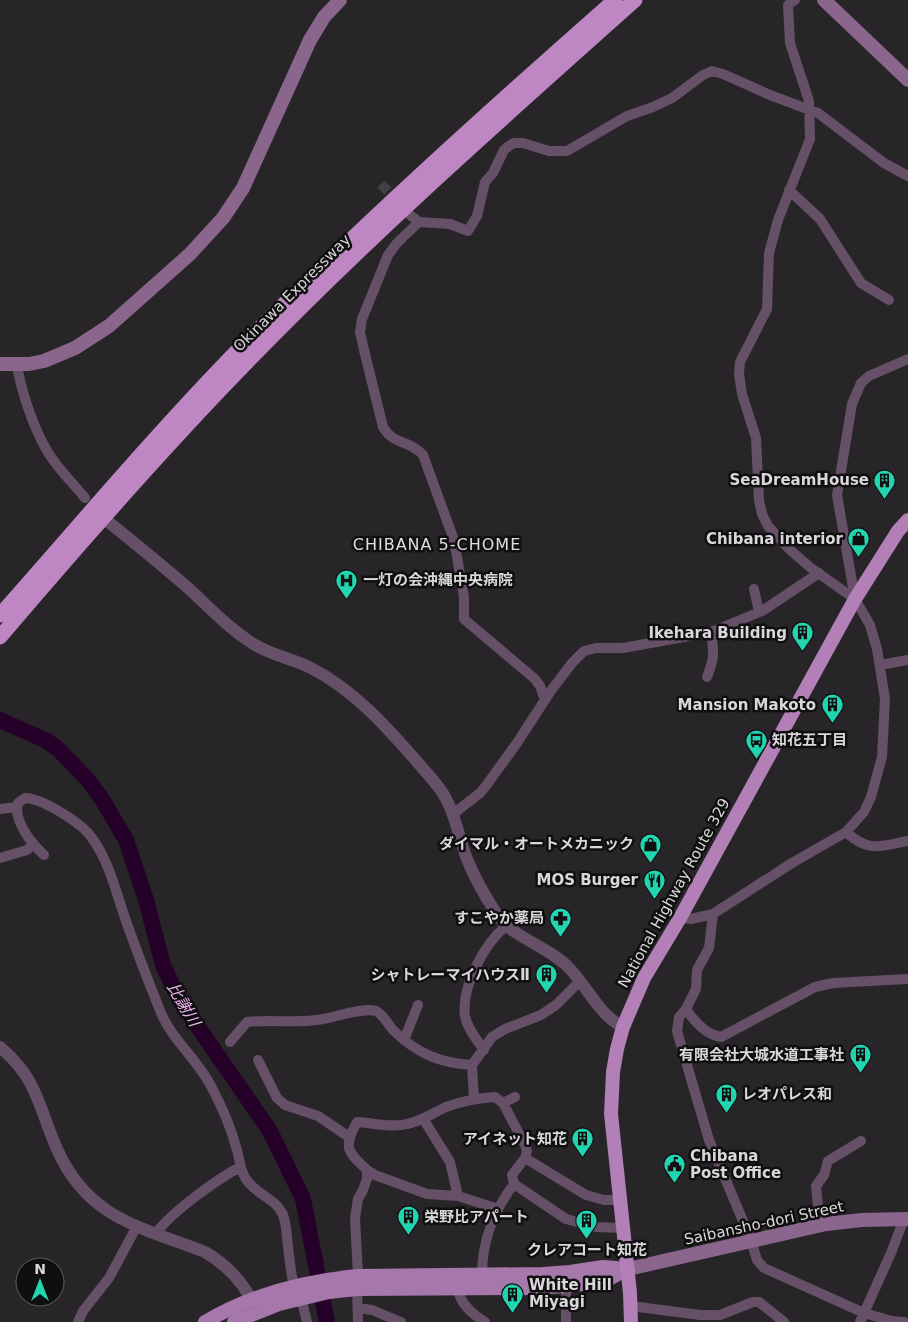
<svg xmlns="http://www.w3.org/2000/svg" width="908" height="1322" viewBox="0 0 908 1322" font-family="'DejaVu Sans','Noto Sans JP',sans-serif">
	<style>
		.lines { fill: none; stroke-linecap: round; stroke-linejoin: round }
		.river { stroke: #250129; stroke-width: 16 }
		.minor-tunnel { stroke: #434043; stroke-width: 10; stroke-dasharray: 10 5; stroke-linecap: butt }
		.minor { stroke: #665068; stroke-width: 10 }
		.tertiary { stroke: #665068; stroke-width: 12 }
		.secondary { stroke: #8a668d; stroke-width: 14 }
		.primary { stroke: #a577aa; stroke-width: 14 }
		.trunk { stroke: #b27fb7; stroke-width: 14 }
		.motorway { stroke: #be87c4; stroke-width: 15 }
		.labels { text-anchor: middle; stroke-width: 5; stroke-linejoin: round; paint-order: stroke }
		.street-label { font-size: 15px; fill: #d9d7d9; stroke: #100f10 }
		.poi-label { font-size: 15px; font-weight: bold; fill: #d9d7d9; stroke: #100f10; text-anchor: end }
		.neighbourhood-label { font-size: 16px; letter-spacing: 1px; fill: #e0dce1; stroke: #100f10 }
		.water-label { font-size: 16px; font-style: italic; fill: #f2b6f7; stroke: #100f10 }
	</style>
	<rect width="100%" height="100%" fill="#282528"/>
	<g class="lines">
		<!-- river -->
		<path class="river" d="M 0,720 L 47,741 L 58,749 L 88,780 L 102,799 L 126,840 L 146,900 L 163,965 L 180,1001 L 270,1131 L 303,1199 L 327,1322"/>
		<!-- minor-tunnel -->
		<path class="minor-tunnel" d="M 381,184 L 399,203"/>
		<!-- minor -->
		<path class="minor" d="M 789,190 L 820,219 L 861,283 L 889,300
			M 410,215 L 419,222 L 450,224 L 468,231 L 477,216 L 485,182 L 493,173 L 504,150 L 509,146 L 514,143 L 523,143 L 549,151 L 567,151 L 627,116 L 653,107 L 672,98 L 703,75 L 712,71 L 723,74 L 770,95 L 818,113 L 884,163 L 908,176
			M 419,222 L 397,243 L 388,255 L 362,319 L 360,332 L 364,350 L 383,427 C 394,446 409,439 423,455 L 454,540 L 464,597 L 464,619 L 535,679 L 540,686 L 545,700
			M 17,365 C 21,391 33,426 46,449 C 56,467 72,482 85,498
			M 754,589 L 759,612
			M 855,599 L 837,495 L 852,404 L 861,383 L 869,376 L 908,359
			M 880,665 L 908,660
			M 707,677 C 715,657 714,654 711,632
			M 0,809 L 17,807
			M 453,814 L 480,793 L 485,787 L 517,743 L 550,692 L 572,663 L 584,651 L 596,648 L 623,648 L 711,632 L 762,611 L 819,573
			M 846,832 C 869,853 880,846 908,841
			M 44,855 C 32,844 13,821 18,803 L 25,798 C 42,798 83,824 92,838 C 110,863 116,893 126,921 C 137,952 149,983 161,1013 C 173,1041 199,1061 212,1088 C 221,1105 231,1128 236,1147 C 240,1158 239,1169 246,1179 C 256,1195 276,1198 283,1215 C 286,1222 286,1230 287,1237 C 289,1254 290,1270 294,1286
			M 0,858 L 27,850 L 33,845
			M 713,914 L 709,948 L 697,970 L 696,989 L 686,1009 L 679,1017 L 677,1031 L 709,1140 L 751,1240 L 757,1260 L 764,1268 L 864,1313 L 892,1321 L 904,1322
			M 680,918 L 691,919 L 713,914 L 792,863 L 846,832 L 864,812 L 871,797 L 882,757 L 885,699 L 877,649 L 870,625 L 855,599 L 811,568 L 789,549 L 768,526 L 762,514 L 759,500 L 756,438 L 742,394 L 739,374 L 740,362 L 767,309 L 769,253 L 778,220 L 810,139 L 809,101 L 790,43 L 788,5 L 795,0
			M 686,1009 C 694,1021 706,1035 721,1037 L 815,987 L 833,983 L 908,979
			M 404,1040 L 418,1005
			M 230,1042 L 247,1022 C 272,1019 298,1024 323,1019 C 336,1017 364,1007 376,1011 C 384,1015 388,1025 394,1031 C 418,1054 440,1063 472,1065
			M 484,1050 C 477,1040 467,1028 465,1016 C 461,987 484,944 506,926
			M 258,1060 L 277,1098 L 285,1105 L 318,1116 L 349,1137
			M 474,1099 L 472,1065 L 492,1037 L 505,1029 L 541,1015 L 556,1005 L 580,981
			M 503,1103 L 515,1097
			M 424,1120 L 450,1162 L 458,1196
			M 367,1170 L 375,1175 L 427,1194 L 458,1196 L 498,1209
			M 514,1184 L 566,1219 L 596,1227 L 622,1228
			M 820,1225 L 816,1186 L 824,1175 L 828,1161 L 861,1141
			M 156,1233 C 173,1211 216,1180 240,1167
			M 482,1275 C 482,1242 494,1210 514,1184 L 512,1175 L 525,1158
			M 358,1276 L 355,1218 L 358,1199 L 363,1190 L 367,1179 L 367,1170 C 347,1151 343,1148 357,1122 C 374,1123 391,1128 407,1124 C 422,1121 433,1113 446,1107 C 462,1101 478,1098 495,1097 L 503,1103 L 525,1145 L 527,1151 L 525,1158 L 586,1195 L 604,1200 L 619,1200
			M 566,1286 L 566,1322
			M 357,1289 L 358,1322
			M 458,1289 C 460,1304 472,1314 485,1322
			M 301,1298 L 307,1322
			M 631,1306 L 700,1315 L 720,1315 L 753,1302 L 759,1302 L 784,1322
			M 358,1308 L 372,1310 L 401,1322
			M 78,1322 L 83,1311 L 109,1278 L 137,1226
			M 860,1322 L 891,1253 L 904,1219"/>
		<!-- tertiary -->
		<path class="tertiary" d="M 107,521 C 134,542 160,564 186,586 C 208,606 227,627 252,643 C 269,655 292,658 311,668 C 352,689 383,723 413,757 C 422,768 432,778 440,789 C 455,810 458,836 467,859 C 475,879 486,898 498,916 C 513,938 550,947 570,969 C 588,988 599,1015 623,1027
			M 0,1047 C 38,1079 38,1106 57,1149 C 88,1219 141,1227 205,1252 C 229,1266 245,1284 256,1309"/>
		<!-- secondary -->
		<path class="secondary" d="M 824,0 L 908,80
			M 0,364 L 29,364 L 44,361 L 75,348 L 109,326 L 190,254 L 223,218 L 243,188 L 310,40 L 324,17 L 340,0
			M 628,1269 L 826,1224 L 862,1220 L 908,1219"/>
		<!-- primary -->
		<path class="primary" d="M 205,1322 C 252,1294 304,1281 358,1276 L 543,1274 L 570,1272 L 603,1267 L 628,1269
			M 234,1322 L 279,1304 L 329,1292 L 357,1289 L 530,1288 L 566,1286 L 605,1281 L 627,1269"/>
		<!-- trunk -->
		<path class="trunk" d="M 631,1322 L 630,1293 L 611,1114 L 613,1072 L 617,1049 L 623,1027 L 644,978 L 680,918 L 855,599 L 898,531 L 908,520"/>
		<!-- motorway -->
		<path class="motorway" d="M 0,615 C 79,526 156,434 240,348 C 360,227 487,113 615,0
			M 0,637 C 80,543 161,450 248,361 C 371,234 504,117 635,0"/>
	</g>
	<!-- icons -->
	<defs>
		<symbol id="building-pin" viewBox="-11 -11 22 30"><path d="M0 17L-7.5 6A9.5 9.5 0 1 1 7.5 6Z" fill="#20d5b0" stroke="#100f10"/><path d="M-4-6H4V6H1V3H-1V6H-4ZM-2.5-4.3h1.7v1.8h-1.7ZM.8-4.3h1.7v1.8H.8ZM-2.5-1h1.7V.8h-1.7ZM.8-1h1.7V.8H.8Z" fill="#111"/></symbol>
		<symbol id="shop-pin" viewBox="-11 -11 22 30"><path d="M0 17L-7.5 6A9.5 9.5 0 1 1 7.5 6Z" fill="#20d5b0" stroke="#100f10"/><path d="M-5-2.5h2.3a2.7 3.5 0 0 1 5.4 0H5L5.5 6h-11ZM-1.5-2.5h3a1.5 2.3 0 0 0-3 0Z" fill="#111"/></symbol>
		<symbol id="hospital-pin" viewBox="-11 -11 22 30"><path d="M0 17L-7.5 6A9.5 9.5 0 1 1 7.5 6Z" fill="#20d5b0" stroke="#100f10"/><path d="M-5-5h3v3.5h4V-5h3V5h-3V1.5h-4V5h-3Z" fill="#111"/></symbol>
		<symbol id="bus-pin" viewBox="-11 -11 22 30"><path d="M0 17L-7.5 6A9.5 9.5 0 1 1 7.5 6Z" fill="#20d5b0" stroke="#100f10"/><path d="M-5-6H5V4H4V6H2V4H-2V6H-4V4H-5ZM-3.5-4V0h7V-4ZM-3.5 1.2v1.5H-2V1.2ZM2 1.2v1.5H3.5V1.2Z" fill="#111"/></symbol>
		<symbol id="restaurant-pin" viewBox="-11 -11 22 30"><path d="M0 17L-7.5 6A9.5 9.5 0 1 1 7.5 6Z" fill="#20d5b0" stroke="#100f10"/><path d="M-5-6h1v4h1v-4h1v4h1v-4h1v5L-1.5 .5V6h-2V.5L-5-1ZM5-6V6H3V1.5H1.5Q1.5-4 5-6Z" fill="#111"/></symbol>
		<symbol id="pharmacy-pin" viewBox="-11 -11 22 30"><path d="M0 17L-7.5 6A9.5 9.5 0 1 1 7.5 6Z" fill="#20d5b0" stroke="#100f10"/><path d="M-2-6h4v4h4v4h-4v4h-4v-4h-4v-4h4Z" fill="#111"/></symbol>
		<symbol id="civic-pin" viewBox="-11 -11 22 30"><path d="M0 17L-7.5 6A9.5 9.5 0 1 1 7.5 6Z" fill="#20d5b0" stroke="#100f10"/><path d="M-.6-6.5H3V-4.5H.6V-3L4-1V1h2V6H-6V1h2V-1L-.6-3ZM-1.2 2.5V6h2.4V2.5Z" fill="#111"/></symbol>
	</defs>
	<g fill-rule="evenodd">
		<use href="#building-pin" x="872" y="468" width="25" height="34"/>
		<use href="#shop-pin" x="846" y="526" width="25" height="34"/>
		<use href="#hospital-pin" x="334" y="568" width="25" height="34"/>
		<use href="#building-pin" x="790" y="620" width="25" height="34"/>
		<use href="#building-pin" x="820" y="692" width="25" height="34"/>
		<use href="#bus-pin" x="744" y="728" width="25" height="34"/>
		<use href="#shop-pin" x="638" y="832" width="25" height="34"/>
		<use href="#restaurant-pin" x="642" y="868" width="25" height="34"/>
		<use href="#pharmacy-pin" x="548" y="906" width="25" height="34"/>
		<use href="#building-pin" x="534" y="962" width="25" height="34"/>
		<use href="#building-pin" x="848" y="1042" width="25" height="34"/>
		<use href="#building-pin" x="714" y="1082" width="25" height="34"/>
		<use href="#building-pin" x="570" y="1126" width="25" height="34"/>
		<use href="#civic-pin" x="662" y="1152" width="25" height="34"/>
		<use href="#building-pin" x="396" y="1204" width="25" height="34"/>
		<use href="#building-pin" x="574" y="1208" width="25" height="34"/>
		<use href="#building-pin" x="500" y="1282" width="25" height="34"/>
	</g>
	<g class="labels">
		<!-- street labels -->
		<g class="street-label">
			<text transform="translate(292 293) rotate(-45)" y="5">Okinawa Expressway</text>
			<text transform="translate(674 893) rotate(-61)" y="5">National Highway Route 329</text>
			<text transform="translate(764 1223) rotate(-12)" y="5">Saibansho-dori Street</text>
		</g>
		<!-- poi labels -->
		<g class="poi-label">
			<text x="869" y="485">SeaDreamHouse</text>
			<text x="843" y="544">Chibana interior</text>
			<text x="363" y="585" text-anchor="start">一灯の会沖縄中央病院</text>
			<text x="787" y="638">Ikehara Building</text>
			<text x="816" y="710">Mansion Makoto</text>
			<text x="772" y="745" text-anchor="start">知花五丁目</text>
			<text x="634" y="849">ダイマル・オートメカニック</text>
			<text x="638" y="885">MOS Burger</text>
			<text x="544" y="923">すこやか薬局</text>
			<text x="530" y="980">シャトレーマイハウスⅡ</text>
			<text x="844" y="1060">有限会社大城水道工事社</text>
			<text x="742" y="1099" text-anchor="start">レオパレス和</text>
			<text x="567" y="1144">アイネット知花</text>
			<text x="690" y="1161" text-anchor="start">Chibana<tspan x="690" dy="17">Post Office</tspan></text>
			<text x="424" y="1222" text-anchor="start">栄野比アパート</text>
			<text x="587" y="1255" text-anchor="middle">クレアコート知花</text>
			<text x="529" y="1290" text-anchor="start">White Hill<tspan x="529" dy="17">Miyagi</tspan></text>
		</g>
		<!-- neighbourhood labels -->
		<g class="neighbourhood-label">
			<text x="437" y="550">CHIBANA 5-CHOME</text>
		</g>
		<!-- water labels -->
		<g class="water-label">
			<text transform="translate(184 1004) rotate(59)" y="6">比謝川</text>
		</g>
	</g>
	<!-- north arrow -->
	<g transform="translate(40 1282)"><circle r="24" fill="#100f10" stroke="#605f60"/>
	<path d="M0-4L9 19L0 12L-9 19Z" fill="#20d5b0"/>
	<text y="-8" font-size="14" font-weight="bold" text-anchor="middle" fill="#d9d7d9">N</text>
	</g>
</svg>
